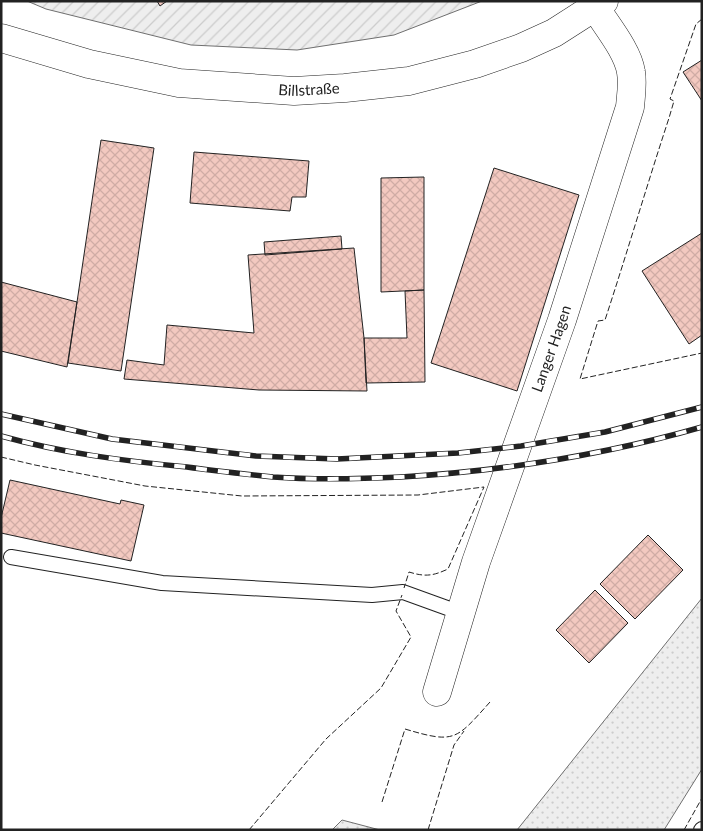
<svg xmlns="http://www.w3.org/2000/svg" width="703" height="831" viewBox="0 0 703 831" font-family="Lato,sans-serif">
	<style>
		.grass { fill: url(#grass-dots); stroke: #6f6f6f }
		.garden { fill: url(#garden-furrows); stroke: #6f6f6f }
		.building { fill: url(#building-cross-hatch); stroke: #222 }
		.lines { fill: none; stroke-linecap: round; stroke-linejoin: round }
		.service-casing { stroke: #222; stroke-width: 16 }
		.minor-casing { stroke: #222; stroke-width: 29 }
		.tertiary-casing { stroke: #222; stroke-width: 29 }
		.service { stroke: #fff; stroke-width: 14 }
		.minor { stroke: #fff; stroke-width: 28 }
		.tertiary { stroke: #fff; stroke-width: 28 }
		.rail-casing { stroke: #222; stroke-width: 5.5 }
		.rail { stroke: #fff; stroke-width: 4; stroke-dasharray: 11; stroke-linecap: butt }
		.fence { stroke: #222; stroke-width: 1; stroke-dasharray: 6 2.5; stroke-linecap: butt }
		.labels { text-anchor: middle; stroke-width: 4; stroke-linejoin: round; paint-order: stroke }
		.street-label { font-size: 15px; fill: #222; stroke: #fff }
	</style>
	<defs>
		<pattern id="grass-dots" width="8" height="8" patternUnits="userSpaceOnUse" patternTransform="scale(1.25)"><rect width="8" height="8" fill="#eee"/><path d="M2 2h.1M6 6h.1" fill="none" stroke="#ccc" stroke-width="1.8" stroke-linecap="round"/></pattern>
		<pattern id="garden-furrows" width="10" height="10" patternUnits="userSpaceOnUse" patternTransform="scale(1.25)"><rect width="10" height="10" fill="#eee"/><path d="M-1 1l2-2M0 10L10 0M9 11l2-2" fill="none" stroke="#ccc"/></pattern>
		<pattern id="building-cross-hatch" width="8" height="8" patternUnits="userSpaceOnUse" patternTransform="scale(1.25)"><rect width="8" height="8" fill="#f3c9c0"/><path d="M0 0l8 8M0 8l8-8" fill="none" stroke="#d0aca5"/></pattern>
	</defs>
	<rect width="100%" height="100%" fill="#fff"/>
	<!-- grass -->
	<path class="grass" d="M 702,598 L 702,769 L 664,830 L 517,830 Z
		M 342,820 L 380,830 L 332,830 Z"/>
	<!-- garden -->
	<path class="garden" d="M 27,1 L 482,1 L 394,35 L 297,50 L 191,45 L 46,9 Z"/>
	<!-- building -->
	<path class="building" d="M 157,1 L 167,1 L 160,6 Z
		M 702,60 L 702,101 L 683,72 Z
		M 101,140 L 154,148 L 121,371 L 68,363 Z
		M 194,152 L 309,161 L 306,197 L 292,197 L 290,211 L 190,203 Z
		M 494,168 L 579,195 L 517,391 L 431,363 Z
		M 424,177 L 424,290 L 381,292 L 381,178 Z
		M 702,233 L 702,335 L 689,344 L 642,271 Z
		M 341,236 L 342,249 L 265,255 L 264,242 Z
		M 354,248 L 364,338 L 367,391 L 259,390 L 124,379 L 127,360 L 164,365 L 167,325 L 254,333 L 248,255 Z
		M 1,282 L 77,302 L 67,367 L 1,351 Z
		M 424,290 L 425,382 L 366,383 L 364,338 L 407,338 L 405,291 Z
		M 10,480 L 120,504 L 121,500 L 144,505 L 131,561 L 1,533 L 1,518 Z
		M 648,535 L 683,570 L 635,619 L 600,584 Z
		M 595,590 L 628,623 L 589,663 L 556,630 Z"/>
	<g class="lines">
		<defs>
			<path id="service" d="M 11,557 L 162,583 L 372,595 L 403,592 L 461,613
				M 701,830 L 702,829"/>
			<g id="minor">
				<path id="s1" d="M 437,692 L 476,562 L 562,320 L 630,107 C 631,95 633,84 631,72 C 628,51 606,25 595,7"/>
			</g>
			<g id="tertiary">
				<path id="s2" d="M 1,38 L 89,64 L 179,83 L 294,91 L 345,88 L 409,81 L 475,64 L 521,48 L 554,33 L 604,1"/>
			</g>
		</defs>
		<!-- service casing -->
		<use href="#service" class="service-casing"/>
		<!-- minor casing -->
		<use href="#minor" class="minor-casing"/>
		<!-- tertiary casing -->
		<use href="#tertiary" class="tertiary-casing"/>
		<!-- service -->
		<use href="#service" class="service"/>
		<!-- minor -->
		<use href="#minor" class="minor"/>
		<!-- tertiary -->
		<use href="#tertiary" class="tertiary"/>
		<defs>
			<path id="rail" d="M 1,414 L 112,439 L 256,456 L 337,459 L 458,453 L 521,446 L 605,432 L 702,407
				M 1,436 C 62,453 124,461 187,467 C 215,471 244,474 273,477 C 315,480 359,479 401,477 C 503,471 604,455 702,427"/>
		</defs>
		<!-- rail casing -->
		<use href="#rail" class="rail-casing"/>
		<!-- rail -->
		<use href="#rail" class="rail"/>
		<!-- fence -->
		<path class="fence" d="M 702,19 L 696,24 L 670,99 L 674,101 L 669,118 C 647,185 627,253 605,320 L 598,321 L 580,379 L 702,353
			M 1,457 L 35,465 L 145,486 L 242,496 L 418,495 L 484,487 L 448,569 C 433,576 425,577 409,572 L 404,588
			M 382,802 L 405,729 C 455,744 456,740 490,702
			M 249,830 L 326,739 L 381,688 L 411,637 L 396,611 L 402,595
			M 428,830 L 454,745 L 464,731
			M 684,830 L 702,798"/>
	</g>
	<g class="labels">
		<!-- street labels -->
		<g class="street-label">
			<text dy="5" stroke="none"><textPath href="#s2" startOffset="314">Billstraße</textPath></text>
			<text dy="5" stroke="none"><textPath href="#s1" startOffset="362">Langer Hagen</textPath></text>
		</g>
	</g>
	<!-- border -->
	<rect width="703" height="831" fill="none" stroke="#222222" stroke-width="5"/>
</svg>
